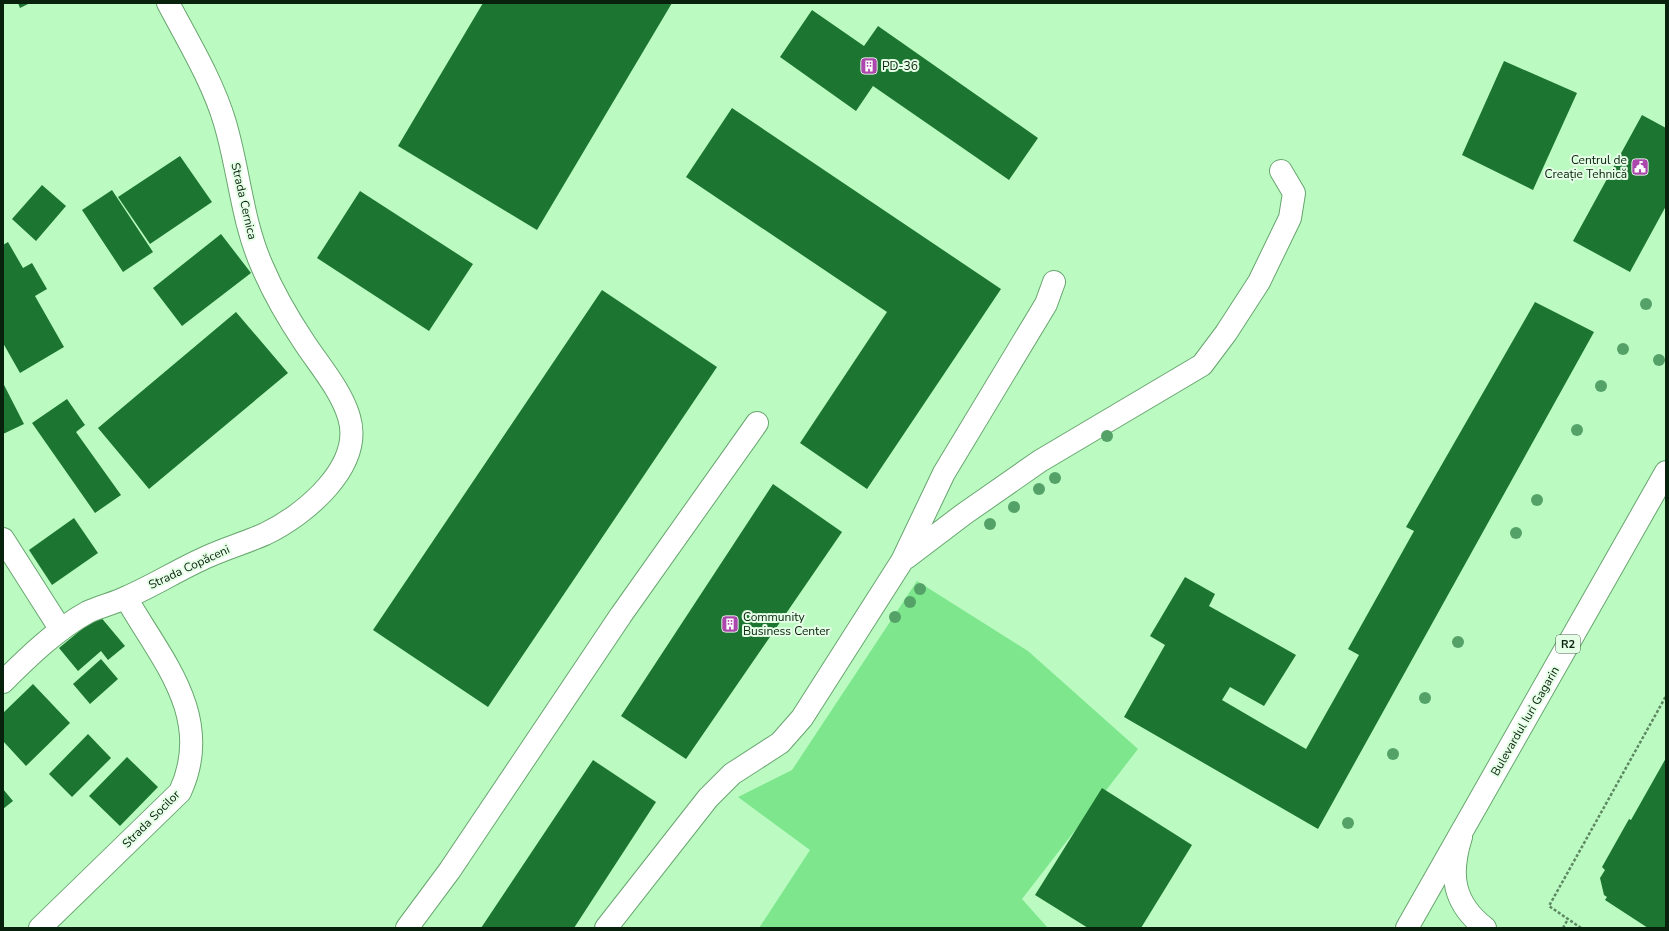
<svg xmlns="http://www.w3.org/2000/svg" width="1669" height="931" viewBox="0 0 1669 931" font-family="'Nunito Sans',sans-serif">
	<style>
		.green { fill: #7ee78d }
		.building { fill: #1c7632 }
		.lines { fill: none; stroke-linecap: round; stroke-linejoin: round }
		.minor-casing { stroke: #68a56f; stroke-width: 24 }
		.major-casing { stroke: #68a56f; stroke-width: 24 }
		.path { stroke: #5d8862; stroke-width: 2.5; stroke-dasharray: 3 2; stroke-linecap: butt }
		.minor { stroke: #fff; stroke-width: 22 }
		.major { stroke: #fff; stroke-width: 22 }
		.tree { fill: #55a268 }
		.labels { text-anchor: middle; stroke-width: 4; stroke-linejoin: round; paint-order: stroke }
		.shield { fill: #e5fee6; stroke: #4a634d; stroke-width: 1 }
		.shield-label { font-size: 11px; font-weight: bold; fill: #08210c }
		.poi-label { font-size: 12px; fill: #08210c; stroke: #e5fee6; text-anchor: start }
		.street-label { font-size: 12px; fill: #08210c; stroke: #e5fee6 }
	</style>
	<rect width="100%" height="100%" fill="#bbfbc2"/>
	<!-- green -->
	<path class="green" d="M 917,581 L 1028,651 L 1138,749 L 1022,899 L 1048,928 L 759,928 L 810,850 L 738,797 L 792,770 Z"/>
	<!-- building -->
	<path class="building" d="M 18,3 L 30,3 L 20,8 Z
		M 483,3 L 672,3 L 537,230 L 398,146 Z
		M 812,10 L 864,46 L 878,26 L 1038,138 L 1009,180 L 873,86 L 856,111 L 780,57 Z
		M 1504,61 L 1577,93 L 1533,190 L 1462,155 Z
		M 732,108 L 1001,289 L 867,489 L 800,443 L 887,312 L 686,177 Z
		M 1642,115 L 1666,128 L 1666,206 L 1630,272 L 1573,241 Z
		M 180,156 L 212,202 L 150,244 L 118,197 Z
		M 42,185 L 66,206 L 36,241 L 12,219 Z
		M 112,190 L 153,252 L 123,272 L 82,210 Z
		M 360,191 L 473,264 L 429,331 L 317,258 Z
		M 221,234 L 251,273 L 182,326 L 153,288 Z
		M 8,242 L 23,268 L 32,263 L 47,289 L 35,296 L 64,347 L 20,373 L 3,343 L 3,245 Z
		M 602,290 L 717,367 L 488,707 L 373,630 Z
		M 1535,302 L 1594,332 L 1318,829 L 1124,717 L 1165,645 L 1150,636 L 1185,577 L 1215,594 L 1209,606 L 1296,655 L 1264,706 L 1230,687 L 1222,700 L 1306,749 L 1359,655 L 1348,649 L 1414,531 L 1406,527 Z
		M 236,312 L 288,373 L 149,489 L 98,428 Z
		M 3,383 L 24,424 L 3,434 Z
		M 67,399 L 85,425 L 76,432 L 121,495 L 95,513 L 32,423 Z
		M 773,484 L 842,532 L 686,759 L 621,716 Z
		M 74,518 L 98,553 L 52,585 L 29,550 Z
		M 99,615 L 125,646 L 108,660 L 101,651 L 78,671 L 59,648 Z
		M 101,659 L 118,679 L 90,704 L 73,684 Z
		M 33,684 L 70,723 L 26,766 L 3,741 L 3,713 Z
		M 88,734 L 111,758 L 72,797 L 49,774 Z
		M 127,757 L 158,787 L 120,826 L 89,796 Z
		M 1666,758 L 1666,928 L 1648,928 L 1605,900 L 1607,897 L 1604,895 L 1600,878 L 1605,870 L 1602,867 L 1629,819 L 1631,820 Z
		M 593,760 L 656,802 L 574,928 L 481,928 Z
		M 1102,788 L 1192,845 L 1141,928 L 1088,928 L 1035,895 Z
		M 3,789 L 13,801 L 3,809 Z"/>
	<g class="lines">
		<defs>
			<path id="minor" d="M 3,539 L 61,630
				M 906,558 L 964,514 L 1040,461 L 1202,365 L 1226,333 L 1259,282 L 1290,218 L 1294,193 L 1281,171
				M 3,682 C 28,657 57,629 88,612 C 101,606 115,603 127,597 C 155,585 181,568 209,556 C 227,548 247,542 265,534 C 305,515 364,466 349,417 C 341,390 319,365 304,342 C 288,318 273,292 262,266 C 242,221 239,170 225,123 C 213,82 188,41 168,3
				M 1461,837 C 1449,875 1453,903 1485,928
				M 40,928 L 180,792 C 215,717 161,659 126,598
				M 407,928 L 450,870 L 621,615 L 757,423
				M 606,928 L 708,798 L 732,774 L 780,743 L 802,718 L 902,561 L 944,473 L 1046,304 L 1054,282"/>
			<path id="major" d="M 1407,928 L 1666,472"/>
		</defs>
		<!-- minor casing -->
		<use href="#minor" class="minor-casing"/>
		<!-- major casing -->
		<use href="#major" class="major-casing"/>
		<!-- path -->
		<path class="path" d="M 1563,928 L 1568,919
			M 1581,928 L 1549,906 L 1666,696"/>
		<!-- minor -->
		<use href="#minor" class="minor"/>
		<!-- major -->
		<use href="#major" class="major"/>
	</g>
	<!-- trees -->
	<g class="tree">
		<circle cx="1646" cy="304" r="6"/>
		<circle cx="1623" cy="349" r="6"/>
		<circle cx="1659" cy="360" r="6"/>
		<circle cx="1601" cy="386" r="6"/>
		<circle cx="1577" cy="430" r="6"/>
		<circle cx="1107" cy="436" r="6"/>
		<circle cx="1055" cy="478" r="6"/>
		<circle cx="1039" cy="489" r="6"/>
		<circle cx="1537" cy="500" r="6"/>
		<circle cx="1014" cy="507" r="6"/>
		<circle cx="990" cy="524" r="6"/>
		<circle cx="1516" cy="533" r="6"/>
		<circle cx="920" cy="589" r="6"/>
		<circle cx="910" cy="602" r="6"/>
		<circle cx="895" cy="617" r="6"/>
		<circle cx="1458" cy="642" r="6"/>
		<circle cx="1425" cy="698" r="6"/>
		<circle cx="1393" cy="754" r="6"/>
		<circle cx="1348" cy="823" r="6"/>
	</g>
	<!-- icons -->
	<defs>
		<symbol id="building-square" viewBox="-11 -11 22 22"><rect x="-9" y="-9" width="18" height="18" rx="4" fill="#ac48ad" stroke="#e5fee6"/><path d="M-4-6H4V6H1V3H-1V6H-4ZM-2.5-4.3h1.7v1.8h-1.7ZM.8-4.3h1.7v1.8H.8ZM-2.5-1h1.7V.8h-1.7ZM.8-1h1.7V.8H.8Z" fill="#fff"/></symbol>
		<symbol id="civic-square" viewBox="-11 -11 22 22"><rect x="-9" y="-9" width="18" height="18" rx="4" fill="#ac48ad" stroke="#e5fee6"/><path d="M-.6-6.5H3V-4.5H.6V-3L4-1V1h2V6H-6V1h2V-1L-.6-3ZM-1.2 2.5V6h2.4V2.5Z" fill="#fff"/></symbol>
	</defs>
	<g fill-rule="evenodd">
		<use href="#building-square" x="859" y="56" width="20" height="20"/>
		<use href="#civic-square" x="1630" y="157" width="20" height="20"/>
		<use href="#building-square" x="720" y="614" width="20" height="20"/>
	</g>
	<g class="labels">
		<!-- shield labels -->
		<rect class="shield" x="1556" y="635" width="24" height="18" rx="3"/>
		<g class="shield-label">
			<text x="1568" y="648">R2</text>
		</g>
		<!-- poi labels -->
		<g class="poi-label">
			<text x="882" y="70">PD-36</text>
			<text x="1627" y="164" text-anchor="end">Centrul de<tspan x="1627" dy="14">Creație Tehnică</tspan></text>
			<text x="743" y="621">Community<tspan x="743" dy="14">Business Center</tspan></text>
		</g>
		<!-- street labels -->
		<g class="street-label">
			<text transform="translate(244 201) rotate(77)" y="4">Strada Cernica</text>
			<text transform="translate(189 567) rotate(-25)" y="4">Strada Copăceni</text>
			<text transform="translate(1525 721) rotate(-60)" y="4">Bulevardul Iuri Gagarin</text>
			<text transform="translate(151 819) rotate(-45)" y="4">Strada Socilor</text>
		</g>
	</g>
	<!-- border -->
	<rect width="1669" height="931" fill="none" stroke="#08210c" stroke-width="8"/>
</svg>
